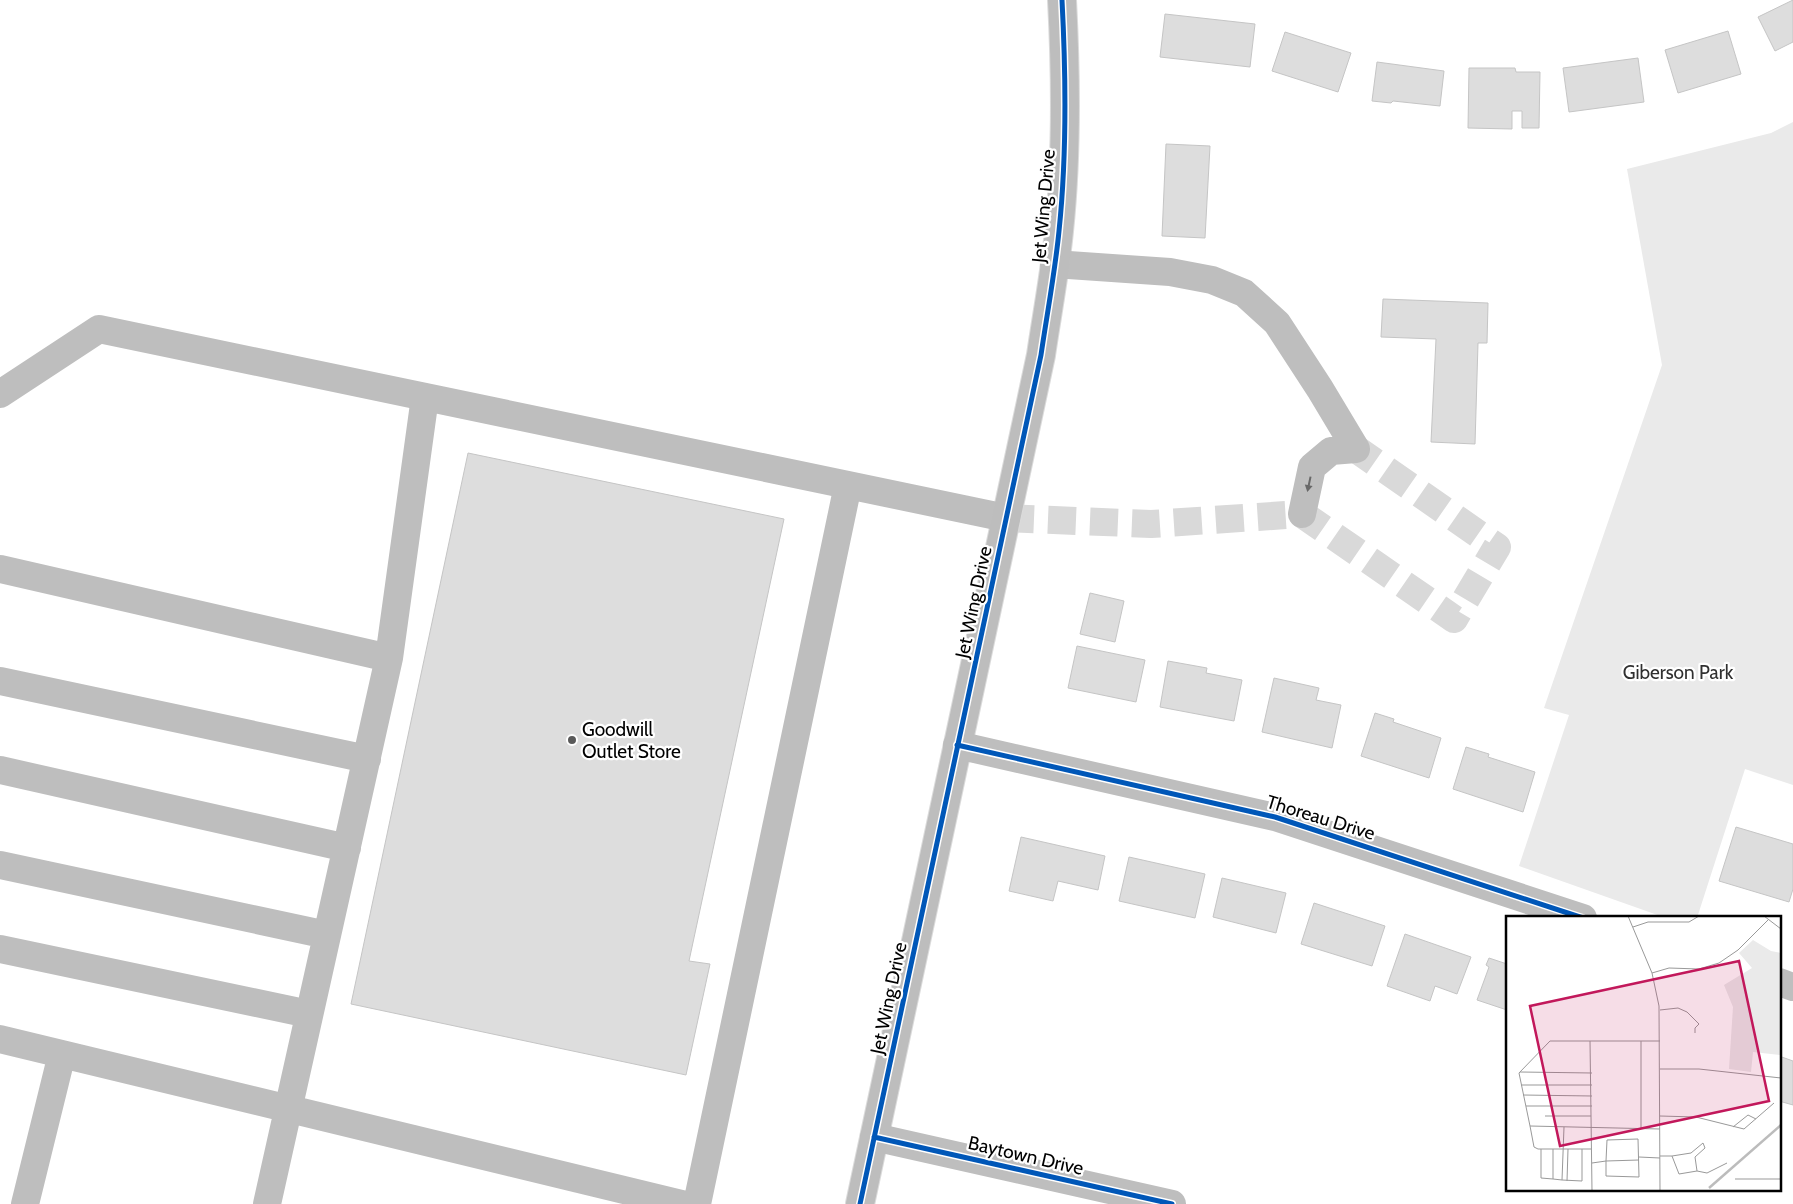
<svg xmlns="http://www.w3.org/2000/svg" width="1793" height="1204" viewBox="0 0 1793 1204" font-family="Cabin,sans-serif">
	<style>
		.green { fill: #eaeaea }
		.building { fill: #ddd; stroke: #c5c5c5 }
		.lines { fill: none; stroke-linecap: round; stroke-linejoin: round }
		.minor-tunnel { stroke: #d9d9d9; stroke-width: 28; stroke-dasharray: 28 14; stroke-linecap: butt }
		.major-casing { stroke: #dbdbdb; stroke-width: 30 }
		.minor { stroke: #bebebe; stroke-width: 28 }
		.major { stroke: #bdbdbd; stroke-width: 28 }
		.cycleway-casing { stroke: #fff; stroke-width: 8 }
		.cycleway { stroke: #0057b8; stroke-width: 5 }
		.oneway { fill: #686868 }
		.poi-dot { fill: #595959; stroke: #fff; stroke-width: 2 }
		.labels { text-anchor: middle; stroke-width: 4.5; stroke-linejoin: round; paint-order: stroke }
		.street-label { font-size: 19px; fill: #000; stroke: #fff }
		.park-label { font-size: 19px; fill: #303030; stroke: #fff }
		.poi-label { font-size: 19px; fill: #000; stroke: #fff; text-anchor: start }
		.inset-river { fill: none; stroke: #bcbcbc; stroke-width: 2.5 }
		.inset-road { fill: none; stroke: #999; stroke-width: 1 }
		.view { fill: #c2185b; fill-opacity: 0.15; stroke: #c2185b; stroke-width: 2.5 }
		.inset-edge { fill: none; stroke: #000; stroke-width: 2.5 }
	</style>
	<rect width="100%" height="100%" fill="#fff"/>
	<!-- green -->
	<path class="green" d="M 1793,122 L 1793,785 L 1745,769 L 1697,918 L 1666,918 L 1519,866 L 1569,715 L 1544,708 L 1662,365 L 1627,169 L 1771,133 Z"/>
	<!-- building -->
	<path class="building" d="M 1793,0 L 1793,42 L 1775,51 L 1758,17 Z
		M 1165,14 L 1255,24 L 1250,67 L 1160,57 Z
		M 1728,31 L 1741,74 L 1678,93 L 1665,50 Z
		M 1285,32 L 1351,53 L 1338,92 L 1272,71 Z
		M 1638,58 L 1644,102 L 1569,112 L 1563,68 Z
		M 1377,62 L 1444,71 L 1440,106 L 1393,101 L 1391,103 L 1372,101 Z
		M 1469,68 L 1515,68 L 1516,72 L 1540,72 L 1539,128 L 1522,128 L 1522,111 L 1512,111 L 1512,129 L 1468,128 Z
		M 1166,144 L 1210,146 L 1205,238 L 1162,236 Z
		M 1383,299 L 1488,303 L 1487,343 L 1478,343 L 1475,444 L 1431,442 L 1436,339 L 1381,337 Z
		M 468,453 L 784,519 L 689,961 L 710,964 L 686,1075 L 351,1004 Z
		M 1090,593 L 1124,601 L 1115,642 L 1080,634 Z
		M 1077,646 L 1145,660 L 1136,702 L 1068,688 Z
		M 1168,661 L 1207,668 L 1206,673 L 1242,680 L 1234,721 L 1160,707 Z
		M 1274,678 L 1319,688 L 1316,700 L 1341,705 L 1332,748 L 1262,732 Z
		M 1375,713 L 1394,719 L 1393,722 L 1441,738 L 1429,778 L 1361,756 Z
		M 1466,747 L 1489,754 L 1488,757 L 1535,772 L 1523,812 L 1453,789 Z
		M 1736,827 L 1793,844 L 1793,889 L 1789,902 L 1719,881 Z
		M 1021,837 L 1105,856 L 1098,890 L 1058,881 L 1053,901 L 1009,891 Z
		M 1129,857 L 1205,874 L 1195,918 L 1119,901 Z
		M 1222,878 L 1286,893 L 1276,933 L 1213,917 Z
		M 1314,903 L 1385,926 L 1372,966 L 1301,944 Z
		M 1405,934 L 1471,957 L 1457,994 L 1435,986 L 1430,1001 L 1387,986 Z
		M 1489,958 L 1507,964 L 1507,1010 L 1477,1000 L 1489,967 L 1486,965 Z
		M 1779,1056 L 1793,1061 L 1793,1105 L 1779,1101 Z"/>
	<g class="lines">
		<!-- minor-tunnel -->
		<path class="minor-tunnel" d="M 1006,518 L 1151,524 L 1302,514 L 1454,619 L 1497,547 L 1356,449"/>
		<defs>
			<path id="major" d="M 860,1204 L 1041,355 C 1047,314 1055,272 1059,231 C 1067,155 1066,76 1062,0"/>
		</defs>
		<!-- major casing -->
		<use href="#major" class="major-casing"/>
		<!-- minor -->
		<path class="minor" d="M 1054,264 L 1170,272 L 1212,280 L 1244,293 L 1277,323 L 1320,389 L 1356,449 L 1331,451 L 1312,467 L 1302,514
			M 0,394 L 99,329 L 1006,518
			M 0,569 L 389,658
			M 0,681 L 367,759
			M 957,745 L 1275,817 L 1583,918
			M 0,770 L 347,848
			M 0,865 L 327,935
			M 0,949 L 309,1014
			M 1779,982 L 1793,987
			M 0,1039 L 682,1204
			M 874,1137 L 1172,1204
			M 25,1204 L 62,1054
			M 267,1204 L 389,658 L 425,397
			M 697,1204 L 848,485"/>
		<!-- major -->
		<use href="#major" class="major"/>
		<defs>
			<path id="cycleway" d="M 957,745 L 1275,817 L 1583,918
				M 874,1137 L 1172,1204
				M 860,1204 L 1041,355 C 1047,314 1055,272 1059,231 C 1067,155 1066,76 1062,0"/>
		</defs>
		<!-- cycleway casing -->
		<use href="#cycleway" class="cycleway-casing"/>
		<!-- cycleway -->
		<use href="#cycleway" class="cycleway"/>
	</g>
	<!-- one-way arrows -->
	<defs><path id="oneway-solid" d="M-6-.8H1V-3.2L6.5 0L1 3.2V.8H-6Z" transform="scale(1.25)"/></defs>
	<use class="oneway" href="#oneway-solid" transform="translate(1309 484) rotate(102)"/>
	<!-- markers -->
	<circle class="poi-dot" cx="572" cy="740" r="5"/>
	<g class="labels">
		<!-- street labels -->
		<g class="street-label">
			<text transform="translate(1043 206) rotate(-85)" y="7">Jet Wing Drive</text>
			<text transform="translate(973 602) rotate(-78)" y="7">Jet Wing Drive</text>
			<text transform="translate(1321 817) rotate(17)" y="7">Thoreau Drive</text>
			<text transform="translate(888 998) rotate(-78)" y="7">Jet Wing Drive</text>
			<text transform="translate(1026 1155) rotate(13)" y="7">Baytown Drive</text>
		</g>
		<!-- park labels -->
		<g class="park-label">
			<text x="1678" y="679">Giberson Park</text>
		</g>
		<!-- poi labels -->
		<g class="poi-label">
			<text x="582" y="736">Goodwill<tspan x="582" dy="22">Outlet Store</tspan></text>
		</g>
	</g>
	<!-- overview -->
	<g transform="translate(1506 916)">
		<rect width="275" height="275" fill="#fff"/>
		<path d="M 247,24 L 265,35 L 275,37 L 275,139 L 247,136 L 245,156 L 223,153 L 227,91 L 218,69 L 246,52 L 233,37 Z" fill="#eaeaea"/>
		<path class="inset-river" d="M 203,272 L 275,209"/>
		<path class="inset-road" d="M 122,0 L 146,57 L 153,90 L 154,275M 258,0 L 275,13M 127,11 L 142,6 L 183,6 L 193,0M 146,57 L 163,52 L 193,53 L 213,47 L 232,34 L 262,4M 154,94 L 172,92 L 181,96 L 193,108 L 189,112 L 189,117M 84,125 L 86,275M 135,125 L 135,213M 154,153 L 193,153 L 275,162M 14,156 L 86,157M 15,169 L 86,169M 17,179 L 86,180M 20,190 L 86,190M 39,200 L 85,200M 154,200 L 190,201 L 238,213 L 268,187M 24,210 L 28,231 L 32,233 L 85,233M 227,211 L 242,199 L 250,203M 154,213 L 24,210 L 13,157 L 44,125 L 154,125M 35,233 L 35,262 L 47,263M 47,233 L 47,263 L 56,264 L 58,211M 154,240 L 166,240 L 173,258 L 191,255 L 201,257 L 221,247M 166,240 L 185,237 L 197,227 L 199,232 L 189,241 L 191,255M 133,241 L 154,242M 86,247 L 100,245 L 100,260 L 133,261 L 132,223 L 101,224 L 100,245 L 133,244M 229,263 L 275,263M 56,264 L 76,265 L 76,233M 61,265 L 62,233"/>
		<path class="view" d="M 233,45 L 263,185 L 54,230 L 24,90 Z"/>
		<rect width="275" height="275" class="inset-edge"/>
	</g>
</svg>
